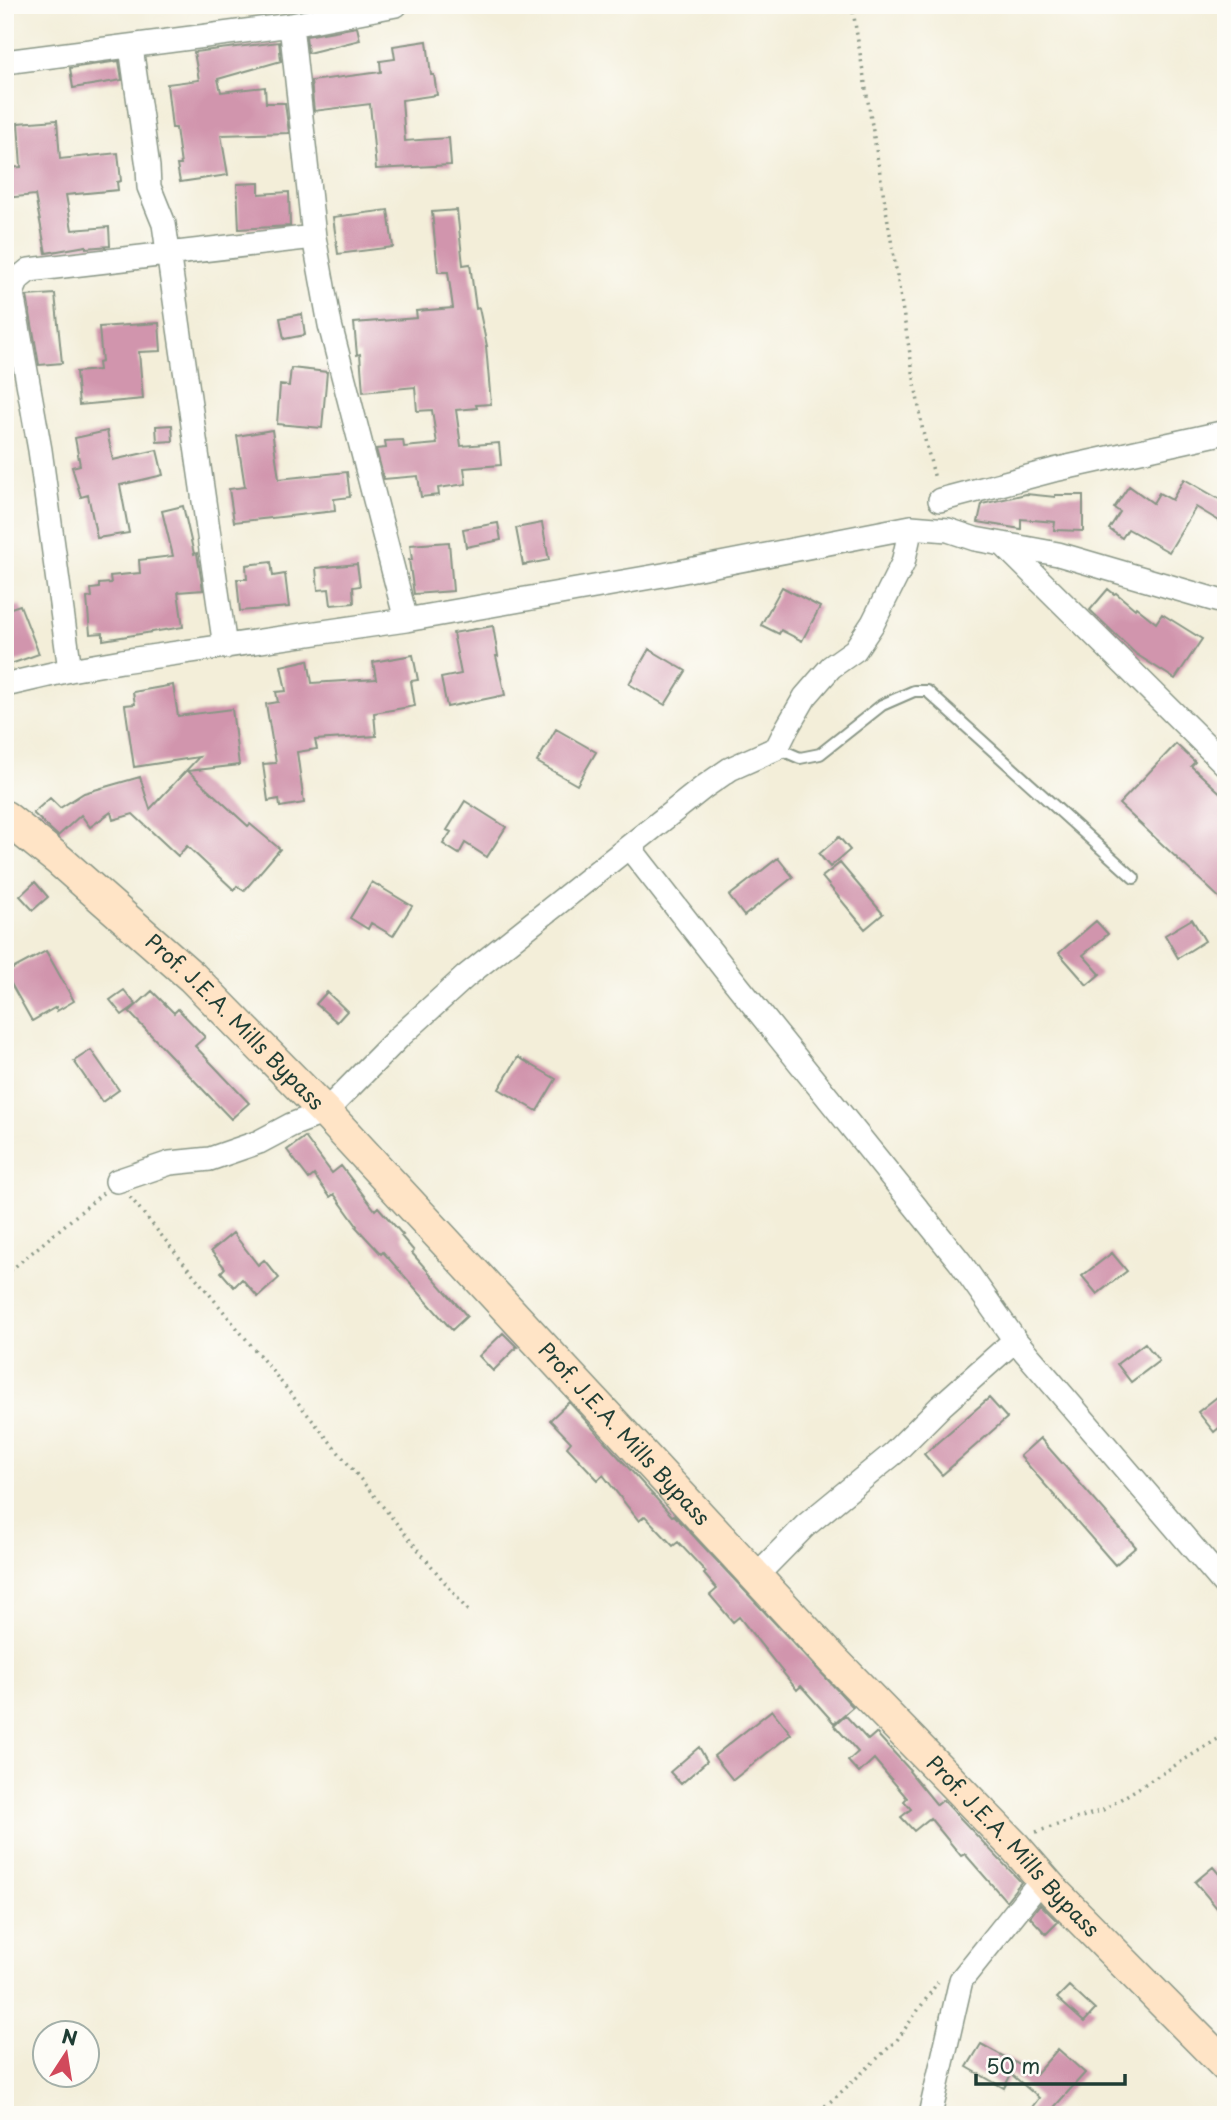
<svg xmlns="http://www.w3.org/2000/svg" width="1231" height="2120" viewBox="0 0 1231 2120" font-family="'Playpen Sans',sans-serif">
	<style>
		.building { fill: #d195ad }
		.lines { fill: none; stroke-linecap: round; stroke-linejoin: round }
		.lane-casing { stroke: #899686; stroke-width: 14 }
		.street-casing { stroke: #899686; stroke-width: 26 }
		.secondary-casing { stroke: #899686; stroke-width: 35 }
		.path { stroke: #899686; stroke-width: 3.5; stroke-dasharray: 2 5; stroke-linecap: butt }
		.lane { stroke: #fff; stroke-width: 10 }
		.street { stroke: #fff; stroke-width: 23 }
		.secondary { stroke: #ffe4c6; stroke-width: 32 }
		.labels { text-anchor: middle; stroke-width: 6; stroke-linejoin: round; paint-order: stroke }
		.street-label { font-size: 21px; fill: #1f3d34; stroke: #fdfcf7 }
	</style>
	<rect width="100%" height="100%" fill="#fdfcf7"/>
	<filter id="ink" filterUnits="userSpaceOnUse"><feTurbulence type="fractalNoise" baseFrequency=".0143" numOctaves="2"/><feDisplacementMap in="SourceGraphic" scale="14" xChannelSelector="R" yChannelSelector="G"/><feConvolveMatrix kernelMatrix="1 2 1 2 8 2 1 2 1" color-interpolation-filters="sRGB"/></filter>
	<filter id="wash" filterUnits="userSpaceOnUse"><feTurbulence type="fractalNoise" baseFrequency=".00686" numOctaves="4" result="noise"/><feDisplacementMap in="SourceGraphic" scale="28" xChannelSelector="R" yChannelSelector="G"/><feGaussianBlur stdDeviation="1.57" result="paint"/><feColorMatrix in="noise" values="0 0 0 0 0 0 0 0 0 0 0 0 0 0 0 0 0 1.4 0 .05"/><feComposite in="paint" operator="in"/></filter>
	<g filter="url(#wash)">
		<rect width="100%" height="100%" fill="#f3eed9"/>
		<g id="blocks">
			<!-- building -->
			<path class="building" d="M 357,27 L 360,40 L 308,53 L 306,36 Z
				M 427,41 L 431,75 L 434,75 L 437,95 L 402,100 L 405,141 L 449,138 L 451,165 L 376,169 L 370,104 L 314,111 L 311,81 L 381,72 L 380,61 L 395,59 L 393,46 Z
				M 279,42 L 281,61 L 218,79 L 221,92 L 265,87 L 266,103 L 285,103 L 289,133 L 221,135 L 228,175 L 180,182 L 177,165 L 181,165 L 176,128 L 172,128 L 167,84 L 199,80 L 194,52 Z
				M 119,61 L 122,80 L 73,88 L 70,68 Z
				M 57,120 L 60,159 L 118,153 L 121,181 L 117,182 L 118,190 L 66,195 L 72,230 L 109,227 L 110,246 L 86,248 L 86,246 L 46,253 L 35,195 L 5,198 L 5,168 L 21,167 L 18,123 Z
				M 259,183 L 259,194 L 289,192 L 290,226 L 239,229 L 237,184 Z
				M 388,210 L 393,247 L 338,254 L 333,217 Z
				M 457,210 L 463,265 L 470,264 L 476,309 L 479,308 L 487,346 L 486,346 L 491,404 L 476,405 L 477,408 L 456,410 L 461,446 L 499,443 L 501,465 L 464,468 L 466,484 L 438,488 L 439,495 L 421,497 L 418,476 L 384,479 L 376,449 L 386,448 L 385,441 L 403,440 L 404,447 L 437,444 L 432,410 L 417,411 L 415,387 L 363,392 L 360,354 L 357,355 L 354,323 L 417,318 L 416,311 L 453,308 L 448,272 L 438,272 L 432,212 Z
				M 55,294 L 62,363 L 39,365 L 27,296 Z
				M 302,314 L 305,335 L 284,339 L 280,318 Z
				M 159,323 L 161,351 L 139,352 L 143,399 L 79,405 L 76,372 L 99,370 L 98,363 L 102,362 L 99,327 Z
				M 291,368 L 327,372 L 322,428 L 277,424 L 280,385 L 289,386 Z
				M 172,425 L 173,441 L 157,442 L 156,426 Z
				M 272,430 L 279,479 L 347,472 L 350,497 L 334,499 L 335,511 L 234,522 L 229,489 L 245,487 L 237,436 Z
				M 107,431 L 113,460 L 157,450 L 163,475 L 120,485 L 129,533 L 97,538 L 88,495 L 81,497 L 72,467 L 80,465 L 75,438 Z
				M 1184,479 L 1226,503 L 1226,525 L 1196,507 L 1169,552 L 1128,529 L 1122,538 L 1109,529 L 1120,512 L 1114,508 L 1129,486 L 1153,503 L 1159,493 L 1172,500 Z
				M 1026,494 L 1055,497 L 1055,495 L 1083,495 L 1083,531 L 1054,530 L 1055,522 L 1021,519 L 1021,529 L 978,522 L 982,504 Z
				M 183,506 L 194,554 L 197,553 L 203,590 L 178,592 L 183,627 L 103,640 L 103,633 L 90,634 L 87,598 L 92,597 L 91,589 L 99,588 L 99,584 L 111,583 L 110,576 L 140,573 L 139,560 L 173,556 L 162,511 Z
				M 498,523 L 501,540 L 466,547 L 463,529 Z
				M 542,523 L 549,560 L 523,565 L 516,528 Z
				M 449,542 L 453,591 L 414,594 L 409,560 L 412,560 L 410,545 Z
				M 271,562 L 273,576 L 285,574 L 289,607 L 240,611 L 237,579 L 247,579 L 246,565 Z
				M 357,564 L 360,586 L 353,587 L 354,603 L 331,605 L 329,589 L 318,590 L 316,568 Z
				M 782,587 L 820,607 L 802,641 L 781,630 L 779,634 L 761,625 Z
				M 1108,589 L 1114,594 L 1116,593 L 1135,609 L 1136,607 L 1156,623 L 1162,614 L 1202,639 L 1175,679 L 1136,654 L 1090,610 Z
				M 20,605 L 39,654 L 5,666 L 5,610 Z
				M 493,626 L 498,656 L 496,656 L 505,695 L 447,707 L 441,678 L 461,674 L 453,633 Z
				M 649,649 L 686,671 L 665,705 L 629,684 Z
				M 413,655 L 418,680 L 411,681 L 415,706 L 374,713 L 376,736 L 315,740 L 317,749 L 297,752 L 304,803 L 280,807 L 279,799 L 268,801 L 263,764 L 276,763 L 266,704 L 278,702 L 276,692 L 286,691 L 281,666 L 308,660 L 312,683 L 376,679 L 373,662 Z
				M 173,685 L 178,716 L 232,709 L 239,765 L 188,771 L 248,826 L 250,824 L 280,849 L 244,891 L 237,886 L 234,890 L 187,846 L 178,856 L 133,814 L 113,820 L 111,812 L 90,827 L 81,815 L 58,836 L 33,813 L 50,798 L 60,808 L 84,793 L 140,777 L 150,809 L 199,757 L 134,767 L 125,705 L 135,704 L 133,692 Z
				M 556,729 L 596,752 L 577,785 L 537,762 Z
				M 1176,744 L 1195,762 L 1191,766 L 1226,798 L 1226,904 L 1119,804 Z
				M 465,801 L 506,827 L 487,857 L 465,843 L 459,854 L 443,844 L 451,832 L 447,830 Z
				M 839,837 L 850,850 L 830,867 L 819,854 Z
				M 778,858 L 793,877 L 744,916 L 729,896 Z
				M 840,863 L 883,914 L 865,929 L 822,877 Z
				M 35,882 L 48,897 L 33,910 L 20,896 Z
				M 372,882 L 412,906 L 393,936 L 371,923 L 368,929 L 350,918 Z
				M 1192,919 L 1205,941 L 1178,958 L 1165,935 Z
				M 1096,921 L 1108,934 L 1083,955 L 1100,974 L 1087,985 L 1059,953 Z
				M 46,951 L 74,1001 L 57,1011 L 56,1007 L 32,1021 L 5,973 Z
				M 124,990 L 136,1005 L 122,1015 L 110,1000 Z
				M 152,991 L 174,1013 L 178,1009 L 205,1037 L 195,1046 L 249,1103 L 231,1119 L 129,1012 Z
				M 327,992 L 347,1011 L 337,1022 L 316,1004 Z
				M 91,1050 L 119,1090 L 102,1102 L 74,1061 Z
				M 518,1057 L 556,1079 L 537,1111 L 499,1089 Z
				M 305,1137 L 332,1173 L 341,1166 L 375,1210 L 378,1207 L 403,1235 L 401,1236 L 414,1251 L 412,1253 L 467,1316 L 452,1330 L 383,1252 L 381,1254 L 356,1227 L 357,1226 L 334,1194 L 330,1197 L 314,1175 L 309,1179 L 287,1150 Z
				M 233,1233 L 258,1265 L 264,1260 L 279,1278 L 258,1297 L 242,1279 L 234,1287 L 221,1272 L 225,1268 L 211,1251 Z
				M 1112,1253 L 1127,1271 L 1097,1294 L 1082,1276 Z
				M 503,1333 L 517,1347 L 493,1371 L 479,1356 Z
				M 1145,1343 L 1159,1361 L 1131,1382 L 1117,1364 Z
				M 1226,1390 L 1226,1422 L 1214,1432 L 1198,1412 Z
				M 989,1398 L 1007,1418 L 942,1475 L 924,1454 Z
				M 569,1402 L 672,1516 L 674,1515 L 853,1707 L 834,1723 L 801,1686 L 797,1690 L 739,1617 L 733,1622 L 710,1595 L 717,1589 L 704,1574 L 706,1572 L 678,1542 L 673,1546 L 645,1516 L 639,1521 L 603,1475 L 598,1480 L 567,1447 L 571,1442 L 550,1420 Z
				M 1040,1438 L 1136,1547 L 1115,1565 L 1020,1456 Z
				M 772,1710 L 791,1734 L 733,1780 L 714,1756 Z
				M 845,1715 L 868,1740 L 876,1733 L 910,1770 L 909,1771 L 937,1805 L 943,1800 L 1021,1882 L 1006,1901 L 965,1854 L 961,1856 L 930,1818 L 914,1831 L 901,1817 L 911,1809 L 904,1801 L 907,1798 L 874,1759 L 859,1773 L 848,1761 L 858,1752 L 834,1725 Z
				M 699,1747 L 707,1761 L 681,1784 L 670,1772 Z
				M 1213,1867 L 1226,1882 L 1226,1919 L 1195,1882 Z
				M 1040,1904 L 1058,1922 L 1046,1934 L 1030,1917 Z
				M 1069,1986 L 1095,2010 L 1084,2022 L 1057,1998 Z
				M 981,2044 L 1036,2074 L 1058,2049 L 1085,2073 L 1047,2115 L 1026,2115 L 1039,2098 L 1011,2074 L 1004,2088 L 967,2067 Z"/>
		</g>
	</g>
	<g filter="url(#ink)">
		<use href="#blocks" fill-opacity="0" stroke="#899686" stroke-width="2"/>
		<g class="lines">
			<defs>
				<path id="lane" d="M 777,748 L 800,758 L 820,754 L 882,705 L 914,691 L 927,691 L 1134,878"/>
				<path id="street" d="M 291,25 L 314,237 L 330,325 L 406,620
					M 131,47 L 148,167 L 149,187 L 164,224 L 225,647
					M 5,62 L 291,25 L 396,5
					M 940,500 L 1054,470 L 1226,432
					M 1003,544 L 1226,765
					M 70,670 L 40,450 L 12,293 L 18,279 L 29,270 L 314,237
					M 5,685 L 70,670 L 122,661 L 406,620 L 663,575 L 911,527 L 948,530 L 975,539 L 1058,554 L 1226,603
					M 629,847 L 730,976 L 960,1262 L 1015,1340 L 1226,1586
					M 117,1181 L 170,1163 L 210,1159 L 259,1142 L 291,1125 L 325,1112 L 398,1038 L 465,977 L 704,787 L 730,769 L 777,748 L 787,728 L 805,697 L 831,667 L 855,650 L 873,623 L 903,563 L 911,527
					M 756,1576 L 805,1526 L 894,1453 L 941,1406 L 1015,1340
					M 930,2115 L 961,1980 L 1042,1879"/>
				<g id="secondary">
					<path id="s1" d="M 5,817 L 59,860 L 192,977 L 325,1112 L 834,1661 L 1015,1847 L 1055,1893 L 1226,2066"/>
				</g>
			</defs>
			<!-- lane casing -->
			<use href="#lane" class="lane-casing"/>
			<!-- street casing -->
			<use href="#street" class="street-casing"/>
			<!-- secondary casing -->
			<use href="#secondary" class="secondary-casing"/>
			<!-- path -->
			<path class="path" d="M 852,5 L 923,432 L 935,479
				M 130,1197 L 469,1612
				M 5,1275 L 103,1193
				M 1036,1832 L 1103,1810 L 1226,1734
				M 814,2115 L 836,2097 L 897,2040 L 938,1982"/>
			<!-- lane -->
			<use href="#lane" class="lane"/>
			<!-- street -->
			<use href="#street" class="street"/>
			<!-- secondary -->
			<use href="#secondary" class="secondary"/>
		</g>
	</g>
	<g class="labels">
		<!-- street labels -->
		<g class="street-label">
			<text dy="7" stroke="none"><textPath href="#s1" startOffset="308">Prof. J.E.A. Mills Bypass</textPath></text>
			<text dy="7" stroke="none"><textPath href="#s1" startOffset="875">Prof. J.E.A. Mills Bypass</textPath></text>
			<text dy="7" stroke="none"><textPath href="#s1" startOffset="1442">Prof. J.E.A. Mills Bypass</textPath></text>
		</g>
	</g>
	<!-- margin -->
	<rect width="1231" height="2120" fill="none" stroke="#fdfcf7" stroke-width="28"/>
	<!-- north arrow -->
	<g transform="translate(66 2054) rotate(12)"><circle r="33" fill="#fdfcf7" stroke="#a4b0a9" stroke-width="2"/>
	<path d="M0-5L12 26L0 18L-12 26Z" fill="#d1495b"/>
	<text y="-10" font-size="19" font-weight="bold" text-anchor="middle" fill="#1f3d34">N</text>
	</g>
	<!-- scale -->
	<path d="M976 2074v10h149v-10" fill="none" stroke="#1f3d34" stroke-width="3.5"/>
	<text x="986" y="2074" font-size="21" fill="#1f3d34" stroke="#fdfcf7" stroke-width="5" paint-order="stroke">50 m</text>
</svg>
